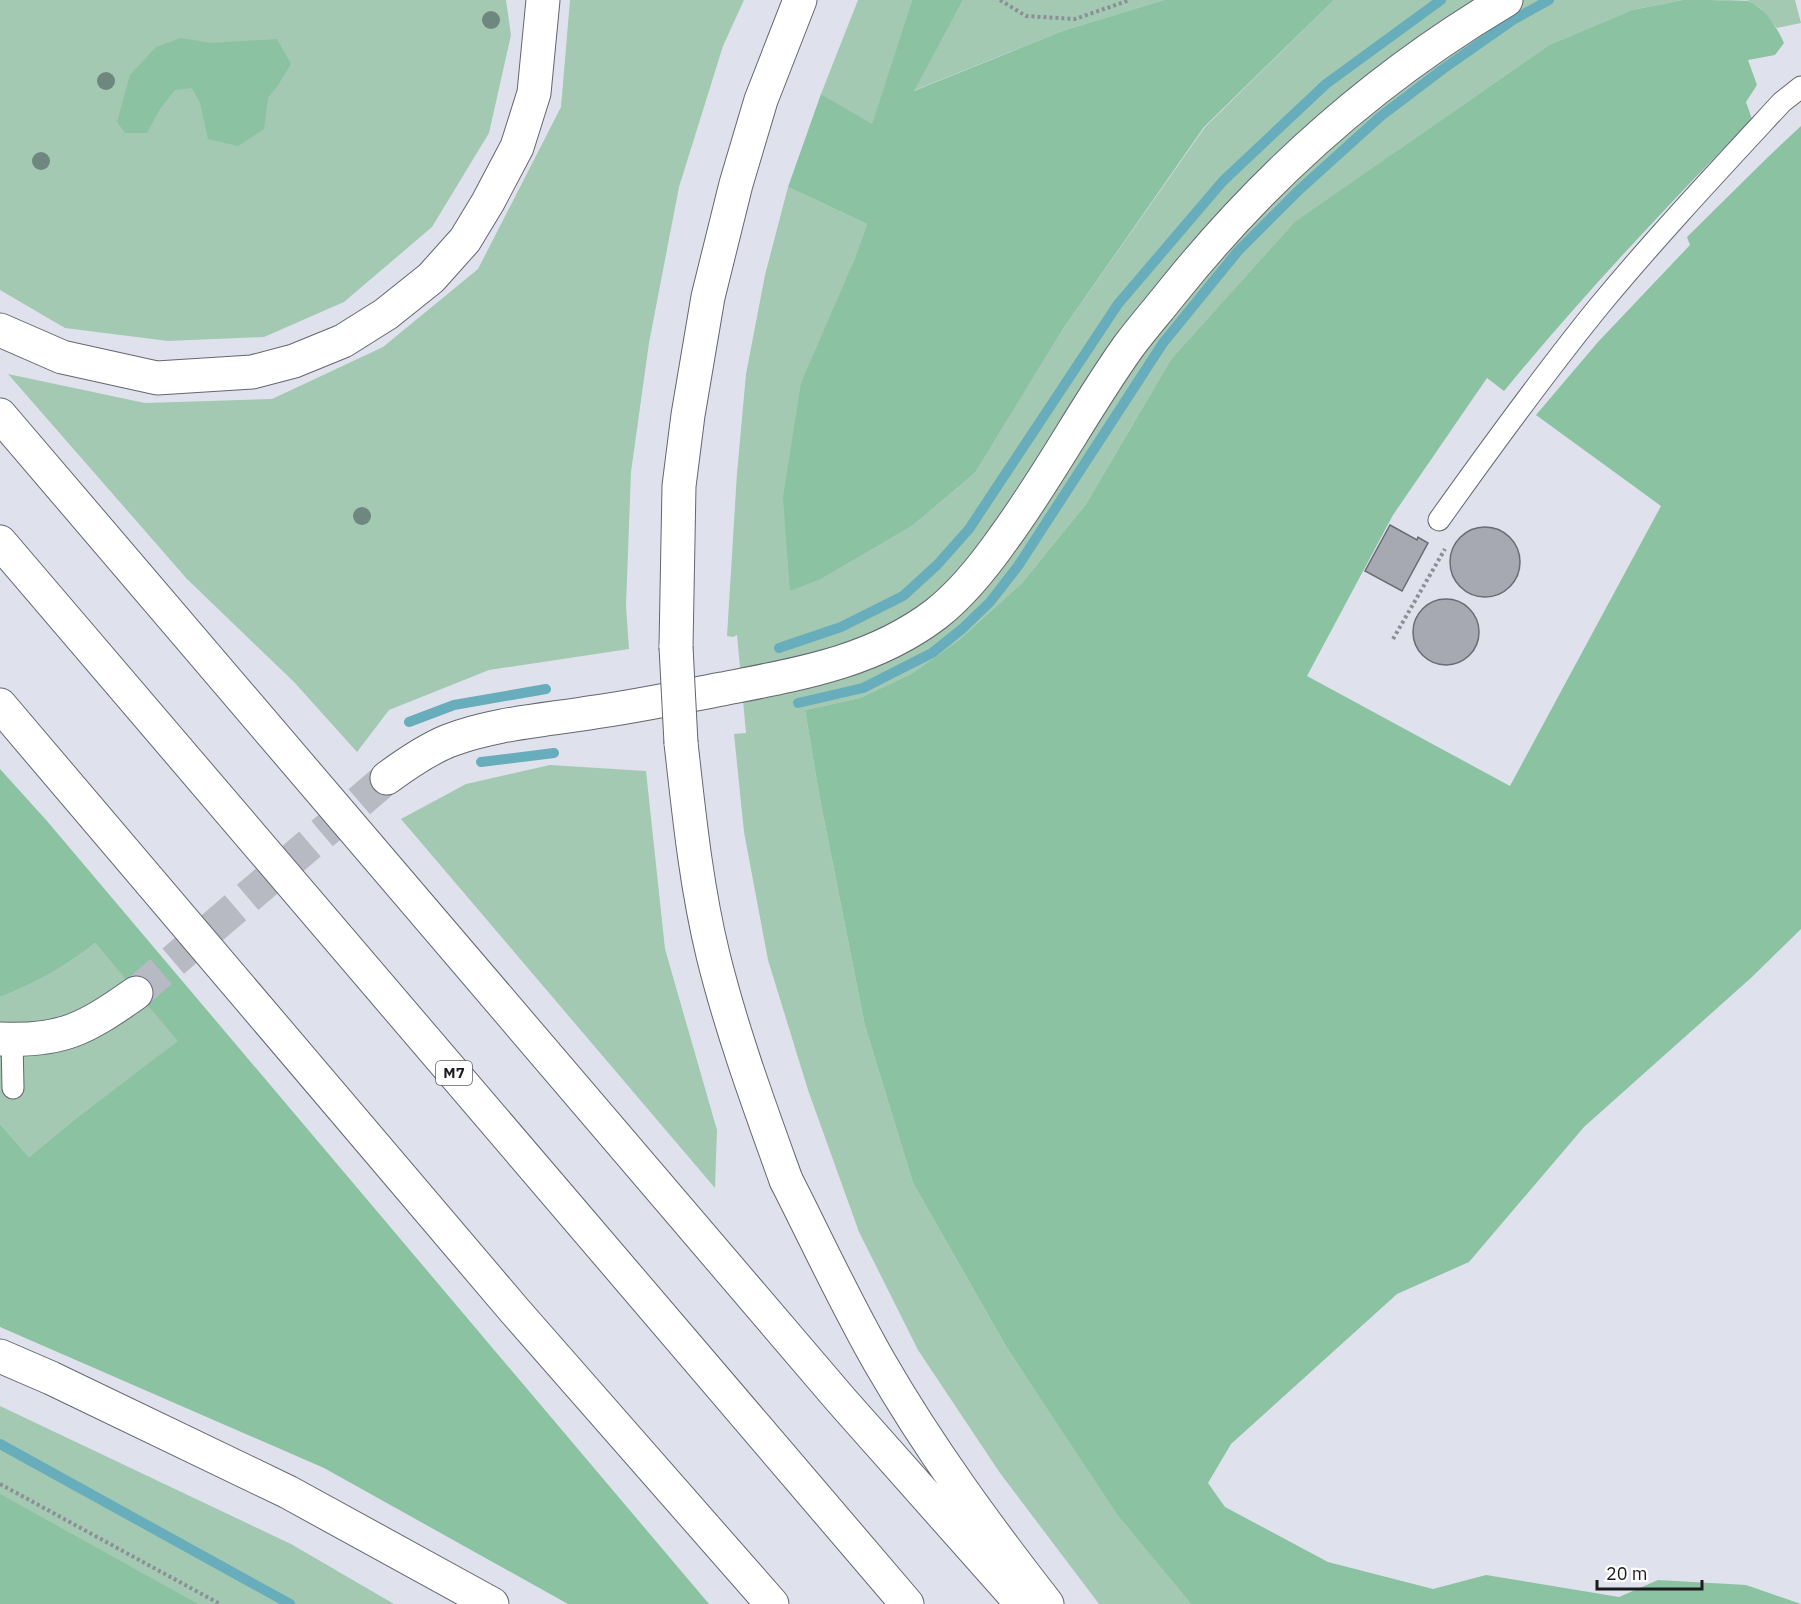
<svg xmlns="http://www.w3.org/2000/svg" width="1801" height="1604" viewBox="0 0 1801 1604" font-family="'IBM Plex Sans',sans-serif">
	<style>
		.green { fill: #a3c9b2 }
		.forest { fill: #8bc2a2 }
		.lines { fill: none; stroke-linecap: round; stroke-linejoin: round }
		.stream { stroke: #67adbb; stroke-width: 10 }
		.building { fill: #a6a8b2; stroke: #696b75; stroke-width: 1.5 }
		.motorway-tunnel { stroke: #b8bac3; stroke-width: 33; stroke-dasharray: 33 16; stroke-linecap: butt }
		.service-casing { stroke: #646670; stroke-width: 23 }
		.trunk-casing { stroke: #646670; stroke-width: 35 }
		.motorway-casing { stroke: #646670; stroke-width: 35 }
		.path { stroke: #8d8f96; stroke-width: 4; stroke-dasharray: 3 3; stroke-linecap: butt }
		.service { stroke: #fff; stroke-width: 21 }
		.trunk { stroke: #fff; stroke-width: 33 }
		.motorway { stroke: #fff; stroke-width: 33 }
		.trunk-bridge-casing { stroke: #646670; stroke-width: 35; stroke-linecap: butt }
		.trunk-bridge { stroke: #fff; stroke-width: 33 }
		.tree { fill: #6e8880 }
		.labels { text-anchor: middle; stroke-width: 5; stroke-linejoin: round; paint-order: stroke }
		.shield { fill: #fff; stroke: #5f6063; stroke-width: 1.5 }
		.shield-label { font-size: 15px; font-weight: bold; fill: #1b1c20 }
	</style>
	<rect width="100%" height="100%" fill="#dfe2ec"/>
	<!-- green -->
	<path class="green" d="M 0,0 L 506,0 L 511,35 L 489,133 L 432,227 L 344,302 L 264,337 L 168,341 L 65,328 L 0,290 Z
		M 570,0 L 744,0 L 723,46 L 679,187 L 649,343 L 631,472 L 626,606 L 629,649 L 489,670 L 389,710 L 357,752 L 294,682 L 187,579 L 8,374 L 145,403 L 272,399 L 383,347 L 478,269 L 561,107 Z
		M 858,0 L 912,0 L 872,125 L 821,94 Z
		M 963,0 L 1164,0 L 1065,30 L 913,91 Z
		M 1334,0 L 1683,0 L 1632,10 L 1549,45 L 1397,151 L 1170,361 L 1086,504 L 1022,583 L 959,640 L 911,674 L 860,698 L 805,710 L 819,794 L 865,1026 L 913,1183 L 1007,1348 L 1118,1514 L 1191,1604 L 1099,1604 L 1000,1473 L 918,1350 L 859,1232 L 808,1090 L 768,960 L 744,832 L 734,734 L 746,733 L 737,635 L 733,637 L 727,636 L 737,473 L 746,374 L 765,275 L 788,187 L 867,224 L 853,263 L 823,578 L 912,526 L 975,473 L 1063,329 L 1205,127 Z
		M 1747,0 L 1795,0 L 1801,23 L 1777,28 L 1760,8 Z
		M 550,765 L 646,771 L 665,949 L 717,1130 L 715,1188 L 401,819 L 466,784 Z
		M 95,943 L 179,1041 L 79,1116 L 29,1157 L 0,1124 L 0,997 C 34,984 67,966 95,943 Z
		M 0,1406 L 291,1544 L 394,1604 L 0,1604 Z"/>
	<!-- forest -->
	<path class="forest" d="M 912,0 L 963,0 L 914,91 L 1065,30 L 1164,0 L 1334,0 L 1204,127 L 1063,329 L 975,473 L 912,526 L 823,578 L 790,591 L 783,497 L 801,383 L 853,263 L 867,224 L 788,187 L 821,94 L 872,124 Z
		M 1683,0 C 1697,0 1737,0 1748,1 C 1765,8 1777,27 1784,43 L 1775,55 L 1748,60 L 1757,85 L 1746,102 L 1752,119 C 1666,207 1582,296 1504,391 L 1487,378 L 1393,515 L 1307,676 L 1510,786 L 1661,506 L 1536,415 L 1598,342 L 1690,245 L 1687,237 L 1768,157 L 1801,126 L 1801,929 L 1752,977 L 1584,1127 L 1469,1262 L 1397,1294 L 1231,1444 L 1208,1483 L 1225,1507 L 1328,1562 L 1433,1589 L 1486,1575 L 1619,1597 L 1658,1580 L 1746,1585 L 1801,1604 L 1191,1604 L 1117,1514 L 1007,1348 L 913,1183 L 865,1026 L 819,794 L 805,710 L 860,698 L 911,674 L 959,640 L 1022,583 L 1086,504 L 1170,361 L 1295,222 L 1549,45 L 1632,10 Z
		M 181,38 L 211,43 L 277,39 L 291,64 L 278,85 L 268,98 L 264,129 L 238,146 L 208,139 L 200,103 L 192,88 L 175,90 L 160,109 L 147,133 L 125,133 L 117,122 L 130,75 L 156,47 Z
		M 0,769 L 47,821 L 709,1604 L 568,1604 L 324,1468 L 0,1327 L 0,1124 L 29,1157 L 79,1116 L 178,1041 L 95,943 C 67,966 34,984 0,997 Z
		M 0,1494 L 198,1604 L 0,1604 Z"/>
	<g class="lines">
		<!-- stream -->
		<path class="stream" d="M 779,648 L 841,627 L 903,596 L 937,565 L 969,529 L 1118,304 L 1223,181 L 1326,84 L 1441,0
			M 798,703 L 863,688 L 932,653 L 962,629 L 990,602 L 1018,566 L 1163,343 L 1238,251 L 1299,190 L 1381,116 L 1443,69 L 1513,20 L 1549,0
			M 409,722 L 454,705 L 546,689
			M 481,762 L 554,753
			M 0,1444 L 290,1604"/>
	</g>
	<!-- building -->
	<path class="building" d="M 1390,525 L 1417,540 L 1418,537 L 1428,543 L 1402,591 L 1365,571 Z
		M1450 562a35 35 0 1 1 70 0a35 35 0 1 1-70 0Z
		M1413 632a33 33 0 1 1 66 0a33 33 0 1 1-66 0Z"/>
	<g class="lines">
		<!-- motorway-tunnel -->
		<path class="motorway-tunnel" d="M 136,993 L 387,778"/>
		<defs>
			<path id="service" d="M 1439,520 C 1491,447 1543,375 1600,305 C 1658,235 1720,169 1782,102 L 1801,87
				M 12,1039 L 13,1088"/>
			<path id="trunk" d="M 0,330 L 62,357 L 157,378 L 252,372 L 294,361 L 343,341 L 386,314 L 431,278 L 465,240 L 488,202 L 517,147 L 534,93 L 543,0
				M 676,647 L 679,486 L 688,415 L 708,297 L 736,184 L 761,100 L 800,0
				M 681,743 C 689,814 696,885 713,955 C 732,1032 759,1105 786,1180"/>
			<path id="motorway" d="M 0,415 L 841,1400 L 1022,1604
				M 0,542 L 907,1604
				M 0,705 L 515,1311 L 772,1604
				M 387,778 C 406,764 426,750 448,741 C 494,723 547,720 595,712 C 638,706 680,697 722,689 C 799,674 873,662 936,614 C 963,593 984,566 1003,539 C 1048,478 1084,409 1128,347 C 1142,328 1158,310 1173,291 C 1266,175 1378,76 1506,0
				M 0,1039 C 63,1042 86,1028 136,993
				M 786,1180 C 817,1241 846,1304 880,1363 C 929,1448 987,1527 1047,1604
				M 0,1356 L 51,1378 L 288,1492 L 492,1604"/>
		</defs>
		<!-- service casing -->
		<use href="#service" class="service-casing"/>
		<!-- trunk casing -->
		<use href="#trunk" class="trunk-casing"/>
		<!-- motorway casing -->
		<use href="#motorway" class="motorway-casing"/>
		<!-- path -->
		<path class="path" d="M 1000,0 L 1026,16 L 1075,19 L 1130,0
			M 1393,639 L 1445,549
			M 0,1484 L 220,1604"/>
		<!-- service -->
		<use href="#service" class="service"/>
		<!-- trunk -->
		<use href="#trunk" class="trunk"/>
		<!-- motorway -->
		<use href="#motorway" class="motorway"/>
		<defs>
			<path id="trunk-bridge" d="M 676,647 L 681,743"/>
		</defs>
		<!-- trunk-bridge casing -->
		<use href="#trunk-bridge" class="trunk-bridge-casing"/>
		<!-- trunk-bridge -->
		<use href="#trunk-bridge" class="trunk-bridge"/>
	</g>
	<!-- trees -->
	<g class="tree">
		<circle cx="491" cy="20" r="9"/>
		<circle cx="106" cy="81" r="9"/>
		<circle cx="41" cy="161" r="9"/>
		<circle cx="362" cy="516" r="9"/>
	</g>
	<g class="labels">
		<!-- shield labels -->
		<rect class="shield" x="436" y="1061" width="36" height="24" rx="4.5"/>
		<g class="shield-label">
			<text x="454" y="1078">M7</text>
		</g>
	</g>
	<!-- scale -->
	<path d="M1597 1580v9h105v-9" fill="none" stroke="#1b1c20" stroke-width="3"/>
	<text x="1606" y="1580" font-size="18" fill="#1b1c20" stroke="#ffffff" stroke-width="4.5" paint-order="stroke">20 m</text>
</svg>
